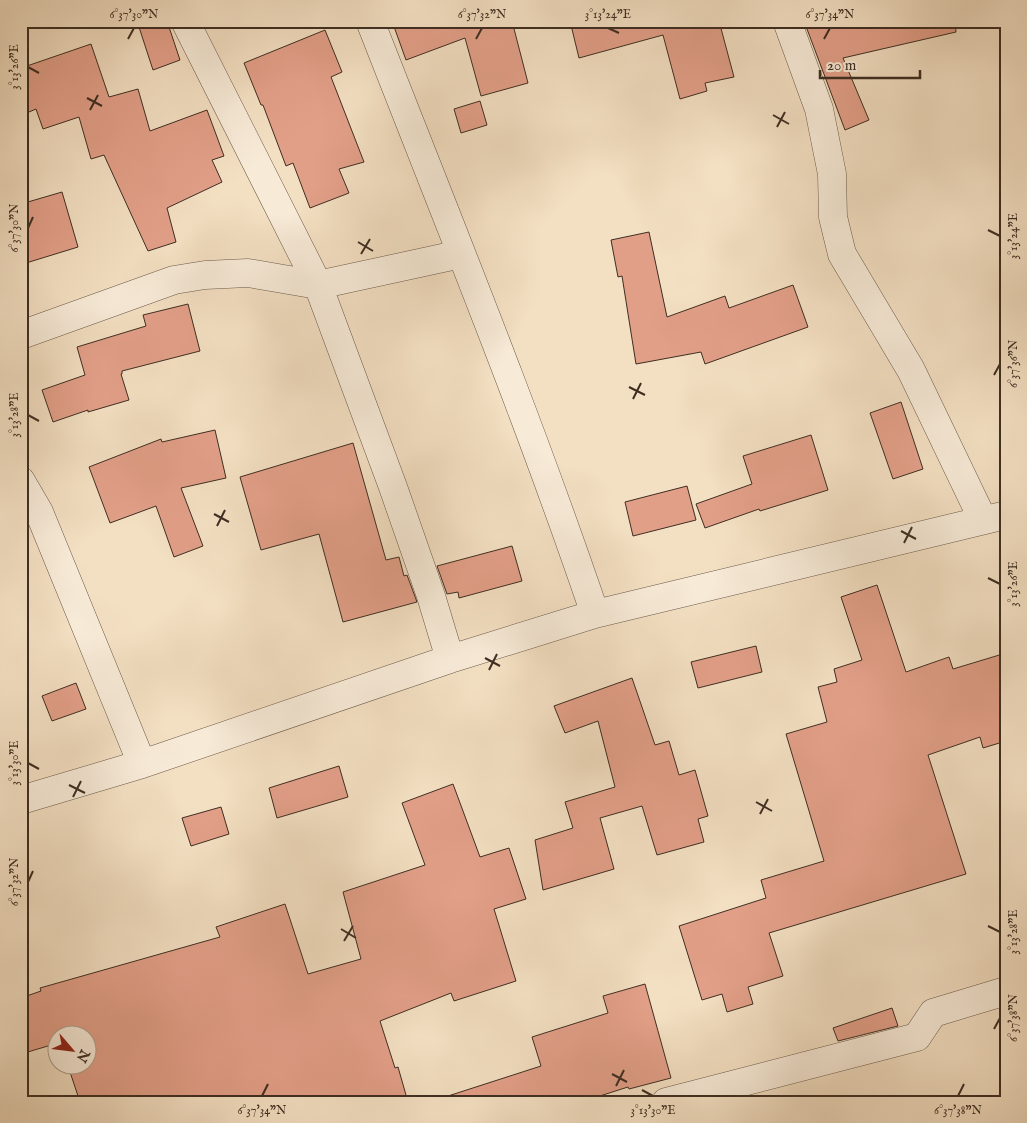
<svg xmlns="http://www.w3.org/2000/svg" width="1027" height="1123" viewBox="0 0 1027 1123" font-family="'IM FELL English',serif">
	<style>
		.building { fill: #e29f88; stroke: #3e2e22 }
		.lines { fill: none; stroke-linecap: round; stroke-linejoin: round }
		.street-casing { stroke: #6b5a4a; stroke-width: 29 }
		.street { stroke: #f7ead7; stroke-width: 28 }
		.ticks { fill: none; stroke: #3e2e22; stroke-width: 2 }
		.neatline { fill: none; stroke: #3e2e22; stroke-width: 2 }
		.ticks-label { font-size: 12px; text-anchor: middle; fill: #3e2e22 }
	</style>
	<rect width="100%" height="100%" fill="#f3dfc2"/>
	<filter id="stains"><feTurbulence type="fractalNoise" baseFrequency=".004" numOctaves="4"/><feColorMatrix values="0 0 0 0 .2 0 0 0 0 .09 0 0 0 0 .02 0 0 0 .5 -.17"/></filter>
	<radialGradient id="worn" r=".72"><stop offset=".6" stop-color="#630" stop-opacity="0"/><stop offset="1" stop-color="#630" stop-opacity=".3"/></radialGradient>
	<!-- building -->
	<path class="building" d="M 137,21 L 167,21 L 180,60 L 153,70 Z
		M 392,21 L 512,21 L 528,83 L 481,96 L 465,38 L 406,60 Z
		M 570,21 L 719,21 L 734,77 L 705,83 L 707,91 L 680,99 L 663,35 L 579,58 Z
		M 804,21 L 828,21 L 831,28 L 848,21 L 955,21 L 956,32 L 843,58 L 869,120 L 845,130 Z
		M 325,30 L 342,72 L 331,77 L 364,162 L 339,169 L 349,193 L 310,208 L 293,163 L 286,166 L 263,105 L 261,105 L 244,63 Z
		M 91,44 L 109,97 L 138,89 L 150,131 L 207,110 L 224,156 L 212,160 L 222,182 L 167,208 L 176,242 L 148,251 L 104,155 L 91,159 L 79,117 L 43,129 L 36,109 L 29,112 L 21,89 L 21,68 Z
		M 480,101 L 487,125 L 461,133 L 454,109 Z
		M 62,192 L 78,247 L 26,263 L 21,246 L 21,204 Z
		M 649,232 L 667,317 L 725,296 L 729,308 L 793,285 L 808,327 L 705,364 L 701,352 L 636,364 L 622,276 L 618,277 L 611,240 Z
		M 188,304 L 200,351 L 122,371 L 122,374 L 121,374 L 129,400 L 88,412 L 88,410 L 53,422 L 42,390 L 85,375 L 77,347 L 146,326 L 143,315 Z
		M 901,402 L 923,469 L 893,479 L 870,413 Z
		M 215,430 L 226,478 L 181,488 L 203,546 L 174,557 L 156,506 L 110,523 L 89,467 L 161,439 L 162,442 Z
		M 811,435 L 828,490 L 760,511 L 759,509 L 705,528 L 696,504 L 752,484 L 743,456 Z
		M 353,443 L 386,560 L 399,557 L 404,576 L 407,575 L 417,602 L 343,622 L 319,534 L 261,550 L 240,477 Z
		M 687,486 L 696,520 L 633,536 L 625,502 Z
		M 512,546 L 522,581 L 459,598 L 458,592 L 447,594 L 437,566 Z
		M 877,585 L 906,672 L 949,657 L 953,669 L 1006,653 L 1006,741 L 983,748 L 980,737 L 928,755 L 966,874 L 769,933 L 783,976 L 748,987 L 753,1004 L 727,1012 L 722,994 L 702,1000 L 679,926 L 766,898 L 761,880 L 824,861 L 786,734 L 827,722 L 818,687 L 837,682 L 834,669 L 862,660 L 841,597 Z
		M 756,646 L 762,672 L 698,688 L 691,662 Z
		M 632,678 L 655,745 L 669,741 L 679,775 L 695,770 L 708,816 L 698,819 L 704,842 L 657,855 L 642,806 L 600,818 L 614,869 L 543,890 L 535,840 L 573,828 L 565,802 L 615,787 L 598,721 L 565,733 L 554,706 Z
		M 76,683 L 86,709 L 52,721 L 42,696 Z
		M 339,766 L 348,797 L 277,818 L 269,788 Z
		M 453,784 L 480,857 L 509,848 L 526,899 L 494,909 L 516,981 L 454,1001 L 451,993 L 380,1021 L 395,1068 L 398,1067 L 408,1102 L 80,1102 L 68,1066 L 88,1066 L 88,1036 L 58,1036 L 58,1043 L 21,1054 L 21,998 L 41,991 L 40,988 L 220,937 L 216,927 L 285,904 L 308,974 L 361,959 L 343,892 L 425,865 L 402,803 Z
		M 221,807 L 229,834 L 191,846 L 182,818 Z
		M 645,984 L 671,1078 L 629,1089 L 628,1087 L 581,1102 L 449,1102 L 448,1096 L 541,1066 L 532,1037 L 608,1013 L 603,996 Z
		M 892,1008 L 898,1026 L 838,1041 L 833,1028 Z"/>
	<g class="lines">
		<defs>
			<path id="street" d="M 185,21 L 318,285 L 393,487 L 431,596 L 450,659
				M 370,21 C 447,218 527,414 595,614
				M 787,21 L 819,109 L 832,174 L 833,217 L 842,254 L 911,370 L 983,520
				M 21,335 L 174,280 L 205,275 L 248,273 L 318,285 L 461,254
				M 21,481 L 39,512 L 142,764
				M 21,800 L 142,764 L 450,659 L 595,614 L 1006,515
				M 666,1102 L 917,1037 L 933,1013 L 1006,991"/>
		</defs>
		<!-- street casing -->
		<use href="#street" class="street-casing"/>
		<!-- street -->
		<use href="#street" class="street"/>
	</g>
	<!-- ticks -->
	<path class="ticks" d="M 608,28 L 619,33M 128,39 L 134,28M 476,39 L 482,28M 824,39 L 830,28M 28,67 L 39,73M 87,98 L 102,106M 90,110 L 98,95M 773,115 L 789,124M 777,127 L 785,112M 28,228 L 33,217M 988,230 L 1000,236M 358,242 L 373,251M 361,254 L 370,239M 994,375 L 1000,364M 629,387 L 645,395M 633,399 L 641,383M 28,415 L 39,421M 214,514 L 229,522M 217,526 L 225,510M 901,531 L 916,539M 904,543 L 912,527M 988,578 L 1000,584M 485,658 L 500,666M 489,670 L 497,654M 28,763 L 39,769M 69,785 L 85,793M 73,797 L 81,781M 756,802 L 772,811M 760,814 L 768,799M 28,882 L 33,871M 988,926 L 1000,932M 341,929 L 356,938M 344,941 L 353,926M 994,1029 L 1000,1018M 612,1074 L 627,1082M 616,1086 L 624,1070M 642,1090 L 653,1096M 262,1096 L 268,1084M 958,1096 L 964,1084"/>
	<!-- margin -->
	<rect width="1027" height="1123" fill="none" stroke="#f3dfc2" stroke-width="55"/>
	<!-- north arrow -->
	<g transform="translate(72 1050) rotate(118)"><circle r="24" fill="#f7ead7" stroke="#ad9f8f"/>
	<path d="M0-4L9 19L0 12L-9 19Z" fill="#8f2418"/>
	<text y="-8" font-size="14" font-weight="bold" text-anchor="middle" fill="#3e2e22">N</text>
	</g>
	<!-- scale -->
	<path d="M820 70v8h100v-8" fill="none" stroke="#3e2e22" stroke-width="2.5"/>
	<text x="827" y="70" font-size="15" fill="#3e2e22" stroke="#f7ead7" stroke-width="4" paint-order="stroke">20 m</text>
	<rect x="28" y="28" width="972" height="1068" class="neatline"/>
	<g class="ticks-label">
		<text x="134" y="18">6°37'30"N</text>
		<text x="482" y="18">6°37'32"N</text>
		<text x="608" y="18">3°13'24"E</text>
		<text x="830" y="18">6°37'34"N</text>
		<text transform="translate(14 67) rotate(-90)" y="4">3°13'26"E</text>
		<text transform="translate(14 228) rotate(-90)" y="4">6°37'30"N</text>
		<text transform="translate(1013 236) rotate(-90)" y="4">3°13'24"E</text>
		<text transform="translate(1013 364) rotate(-90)" y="4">6°37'36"N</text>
		<text transform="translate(14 415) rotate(-90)" y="4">3°13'28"E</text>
		<text transform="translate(1013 584) rotate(-90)" y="4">3°13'26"E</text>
		<text transform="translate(14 763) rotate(-90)" y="4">3°13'30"E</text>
		<text transform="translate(14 882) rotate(-90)" y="4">6°37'32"N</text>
		<text transform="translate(1013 932) rotate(-90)" y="4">3°13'28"E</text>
		<text transform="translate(1013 1018) rotate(-90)" y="4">6°37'38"N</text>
		<text x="262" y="1114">6°37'34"N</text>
		<text x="653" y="1114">3°13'30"E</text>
		<text x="958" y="1114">6°37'38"N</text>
	</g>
	<rect width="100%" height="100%" filter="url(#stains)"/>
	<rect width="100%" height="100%" fill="url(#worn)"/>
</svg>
